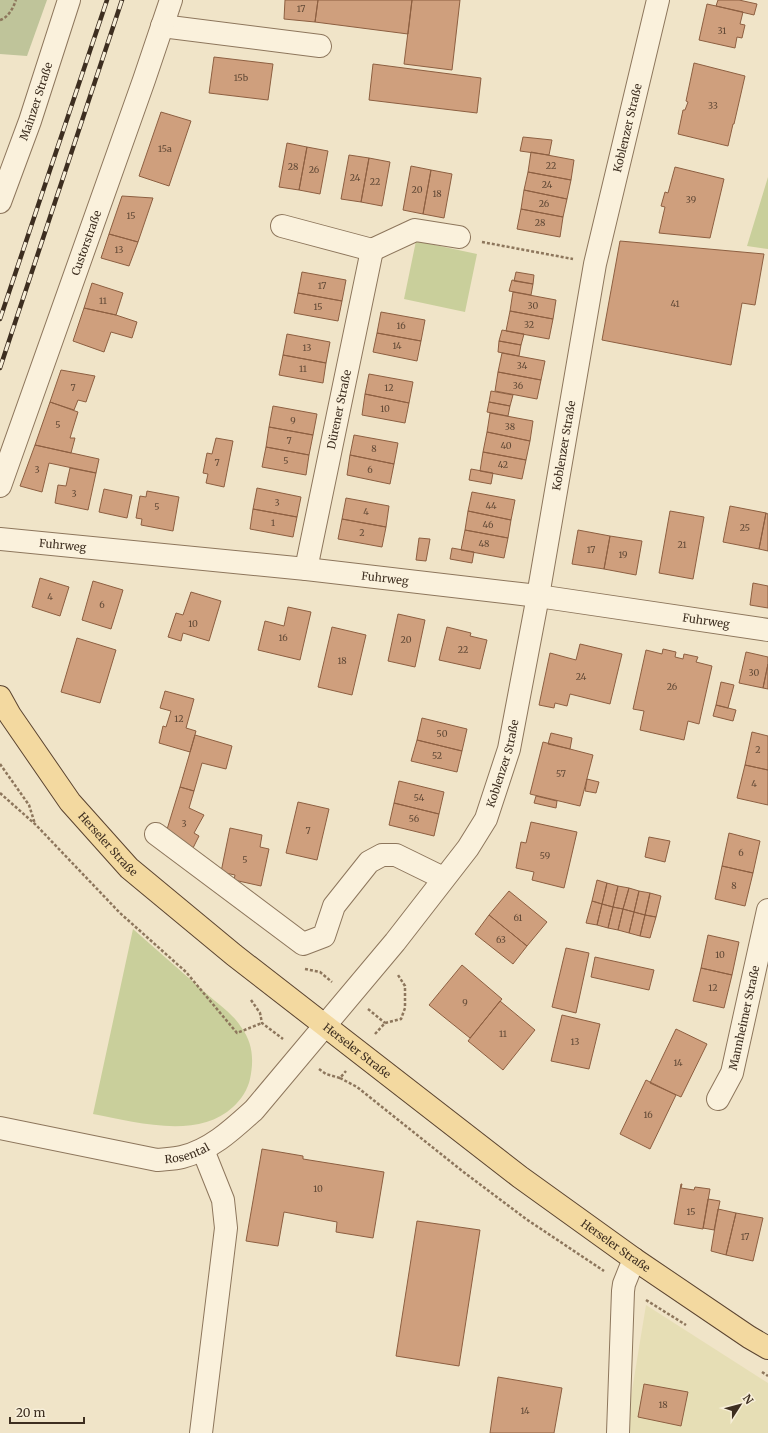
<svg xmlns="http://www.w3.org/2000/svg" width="768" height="1433" viewBox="0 0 768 1433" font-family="Merriweather,serif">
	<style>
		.farmland { fill: #e6deb5 }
		.green { fill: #c9cf9b }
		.cemetery { fill: #bfc49a }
		.building { fill: #cf9f7d; stroke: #8d5f41 }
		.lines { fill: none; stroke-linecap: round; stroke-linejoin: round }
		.minor-casing { stroke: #8d765c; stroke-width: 24 }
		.major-casing { stroke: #5b4430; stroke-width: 24 }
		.path { stroke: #8d765c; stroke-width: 2.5; stroke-dasharray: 3 2; stroke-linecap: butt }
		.minor { stroke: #faf1dc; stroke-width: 22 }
		.major { stroke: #f3d9a0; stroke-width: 22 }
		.rail-casing { stroke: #3d2e20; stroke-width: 4.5 }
		.rail { stroke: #f7eed8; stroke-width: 3; stroke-dasharray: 9; stroke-linecap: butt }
		.labels { text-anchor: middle; stroke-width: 3.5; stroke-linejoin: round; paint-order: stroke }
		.number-label { font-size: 9px; fill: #624a37 }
		.street-label { font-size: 11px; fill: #3d2e20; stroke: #f7eed8 }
	</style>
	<rect width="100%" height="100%" fill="#f0e4c8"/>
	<!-- farmland -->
	<path class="farmland" d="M 646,1305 L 768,1383 L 768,1433 L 625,1433 Z"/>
	<!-- green -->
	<path class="green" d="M 768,177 L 768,249 L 747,246 Z
		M 416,241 L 477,254 L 465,312 L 404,299 Z
		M 133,929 C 158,951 183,973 208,995 C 219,1005 233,1014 241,1027 C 253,1043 254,1060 250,1079 C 248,1089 241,1100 233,1107 C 198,1140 135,1122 93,1114 Z"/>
	<!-- cemetery -->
	<path class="cemetery" d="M 0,0 L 47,0 L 27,56 L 0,54 Z"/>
	<!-- building -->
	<path class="building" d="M 285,0 L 318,0 L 315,22 L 284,19 Z
		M 318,0 L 412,0 L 408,34 L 315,22 Z
		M 412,0 L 460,0 L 452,70 L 404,64 Z
		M 718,0 L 739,0 L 757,4 L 754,15 L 716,6 Z
		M 707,4 L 743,12 L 740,24 L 745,25 L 742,38 L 737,37 L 735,48 L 699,40 Z
		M 214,57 L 273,64 L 268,100 L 209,93 Z
		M 694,63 L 745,76 L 734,124 L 733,124 L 728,146 L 678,134 L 683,110 L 685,110 L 688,102 L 686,101 Z
		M 373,64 L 481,78 L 477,113 L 369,100 Z
		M 161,112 L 191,121 L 169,186 L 139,176 Z
		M 523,137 L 552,140 L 549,155 L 520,151 Z
		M 287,143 L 307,147 L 299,190 L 279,187 Z
		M 307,147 L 328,151 L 320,194 L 299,190 Z
		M 531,152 L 574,160 L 571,180 L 528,172 Z
		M 349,155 L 369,158 L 361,202 L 341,199 Z
		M 369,158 L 390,162 L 382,206 L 361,202 Z
		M 411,166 L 431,170 L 423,214 L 403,210 Z
		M 675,167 L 724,179 L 710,238 L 659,233 L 665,207 L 661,206 L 665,192 L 668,193 Z
		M 431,170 L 452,174 L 444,218 L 423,214 Z
		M 528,172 L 571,180 L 567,199 L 524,190 Z
		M 524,190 L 567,199 L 563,217 L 521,209 Z
		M 122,196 L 153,198 L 138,242 L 109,234 Z
		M 521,209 L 563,217 L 560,237 L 517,229 Z
		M 109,234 L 138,242 L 129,266 L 101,258 Z
		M 620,241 L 764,254 L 755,305 L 742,303 L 731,365 L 602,340 Z
		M 302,272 L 346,280 L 342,301 L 298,293 Z
		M 516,272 L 534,275 L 533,284 L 514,281 Z
		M 512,280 L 533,284 L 531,295 L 509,291 Z
		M 92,283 L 123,293 L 116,315 L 84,308 Z
		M 513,292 L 556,300 L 553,319 L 510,311 Z
		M 298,293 L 342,301 L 338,321 L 294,313 Z
		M 84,308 L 116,315 L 137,322 L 132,338 L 111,332 L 104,352 L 73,341 Z
		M 510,311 L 553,319 L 549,339 L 506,331 Z
		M 381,312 L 425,320 L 421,341 L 377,333 Z
		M 502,330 L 524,334 L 521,345 L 499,341 Z
		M 377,333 L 421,341 L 417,361 L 373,352 Z
		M 287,334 L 330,342 L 326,363 L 283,355 Z
		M 499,341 L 521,345 L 519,356 L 498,352 Z
		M 502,353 L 545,361 L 541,380 L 498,372 Z
		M 283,355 L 326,363 L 323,383 L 279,375 Z
		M 61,370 L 95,376 L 86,402 L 78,400 L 74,410 L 50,402 Z
		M 498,372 L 541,380 L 537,399 L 495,391 Z
		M 369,374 L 413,382 L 409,403 L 365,394 Z
		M 491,391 L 513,395 L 510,406 L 489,402 Z
		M 365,394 L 409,403 L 405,423 L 362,415 Z
		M 50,402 L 78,412 L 70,438 L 75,438 L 71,453 L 35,445 Z
		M 489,402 L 510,406 L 508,416 L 487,412 Z
		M 273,406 L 317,414 L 313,435 L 269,427 Z
		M 490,413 L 533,421 L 530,441 L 487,432 Z
		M 269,427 L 313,435 L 309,455 L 266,447 Z
		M 487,432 L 530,441 L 526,460 L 483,452 Z
		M 354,435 L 398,443 L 394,464 L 350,455 Z
		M 216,438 L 233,441 L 224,487 L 206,483 L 208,474 L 203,473 L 207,453 L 212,454 Z
		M 35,445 L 99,459 L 96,473 L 49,463 L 42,492 L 20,486 Z
		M 266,447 L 309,455 L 306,475 L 262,467 Z
		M 483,452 L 526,460 L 522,479 L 480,471 Z
		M 350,455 L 394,464 L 390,484 L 347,475 Z
		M 70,468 L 96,473 L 88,510 L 55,503 L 58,485 L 66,486 Z
		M 471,469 L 493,473 L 491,484 L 469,480 Z
		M 257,488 L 301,497 L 297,517 L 253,509 Z
		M 104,489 L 132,495 L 127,518 L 99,512 Z
		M 147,491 L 179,497 L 173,531 L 141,525 L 142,519 L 136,518 L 140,496 L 146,497 Z
		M 472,492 L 515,500 L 511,520 L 468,511 Z
		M 346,498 L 389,506 L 386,527 L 342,519 Z
		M 730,506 L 766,513 L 759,549 L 723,542 Z
		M 253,509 L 297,517 L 293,537 L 250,529 Z
		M 468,511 L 511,520 L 508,538 L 465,530 Z
		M 670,511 L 704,517 L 693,579 L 659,573 Z
		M 766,513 L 768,514 L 768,551 L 759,549 Z
		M 342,519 L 386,527 L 382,547 L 338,539 Z
		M 465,530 L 508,538 L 504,558 L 461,550 Z
		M 578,530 L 610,536 L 604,569 L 572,564 Z
		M 610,536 L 642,541 L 636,575 L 604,569 Z
		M 419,538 L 430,539 L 426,561 L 416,560 Z
		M 452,548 L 474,552 L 472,563 L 450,559 Z
		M 40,578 L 69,587 L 60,616 L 32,607 Z
		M 93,581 L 123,590 L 111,629 L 82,620 Z
		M 753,583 L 768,586 L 768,608 L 750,605 Z
		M 191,592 L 221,601 L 209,641 L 183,633 L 181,641 L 168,637 L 176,613 L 183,615 Z
		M 288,607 L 311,612 L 300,660 L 258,650 L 265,621 L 284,626 Z
		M 398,614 L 425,620 L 415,667 L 388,661 Z
		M 332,627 L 366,635 L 352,695 L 318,687 Z
		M 447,627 L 471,633 L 470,636 L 487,640 L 480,669 L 439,660 Z
		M 77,638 L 116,650 L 100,703 L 61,692 Z
		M 580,644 L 622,654 L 610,704 L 570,694 L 567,706 L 555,703 L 554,708 L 539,705 L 550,653 L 576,660 Z
		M 663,649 L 676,652 L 675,657 L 683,659 L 684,654 L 698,657 L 696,662 L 712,666 L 699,724 L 688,721 L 684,740 L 640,730 L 644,711 L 633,709 L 646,650 L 662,654 Z
		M 746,652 L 768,657 L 768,664 L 763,688 L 739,683 Z
		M 768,664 L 768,689 L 763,688 Z
		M 721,682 L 734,685 L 728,708 L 716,705 Z
		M 165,691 L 194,699 L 186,728 L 196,731 L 190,752 L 159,743 L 163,726 L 166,727 L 171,711 L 160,708 Z
		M 716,705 L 736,710 L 733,721 L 713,716 Z
		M 422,718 L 467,729 L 462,751 L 417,740 Z
		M 752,732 L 768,736 L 768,770 L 745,765 Z
		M 551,733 L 572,738 L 570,749 L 548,744 Z
		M 195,735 L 232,746 L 226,769 L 202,763 L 194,791 L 180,787 Z
		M 417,740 L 462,751 L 457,772 L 411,761 Z
		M 543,742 L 593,755 L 580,806 L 530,794 Z
		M 745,765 L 768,770 L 768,805 L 737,798 Z
		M 587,779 L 599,782 L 596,793 L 585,791 Z
		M 399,781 L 444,792 L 439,814 L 394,803 Z
		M 180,787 L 194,791 L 189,808 L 204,815 L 194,833 L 199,836 L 192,850 L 165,836 Z
		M 536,796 L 557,801 L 556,808 L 534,803 Z
		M 298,802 L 329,809 L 317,860 L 286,853 Z
		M 394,803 L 439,814 L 434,836 L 389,825 Z
		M 531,822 L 577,832 L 564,888 L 532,880 L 534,872 L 516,868 L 521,842 L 526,843 Z
		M 230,828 L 262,835 L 260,847 L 269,849 L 261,886 L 234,880 L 235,875 L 221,872 Z
		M 729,833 L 760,841 L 753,873 L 722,866 Z
		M 649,837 L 670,841 L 665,862 L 645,857 Z
		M 722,866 L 753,873 L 745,906 L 715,899 Z
		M 597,880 L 607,883 L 602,904 L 592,901 Z
		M 607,883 L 618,886 L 613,907 L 602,904 Z
		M 618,886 L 629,888 L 623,909 L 613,907 Z
		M 629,888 L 639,891 L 634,912 L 623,909 Z
		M 509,891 L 547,922 L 527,946 L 489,915 Z
		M 639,891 L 650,893 L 645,915 L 634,912 Z
		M 650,893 L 661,896 L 656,917 L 645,915 Z
		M 592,901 L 602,904 L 597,925 L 586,923 Z
		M 602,904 L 613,907 L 608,928 L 597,925 Z
		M 613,907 L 623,909 L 618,930 L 608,928 Z
		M 623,909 L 634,912 L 629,933 L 618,930 Z
		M 634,912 L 645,915 L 640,936 L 629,933 Z
		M 489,915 L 527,946 L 513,964 L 475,934 Z
		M 645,915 L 656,917 L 650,938 L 640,936 Z
		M 708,935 L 739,942 L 732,975 L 701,968 Z
		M 566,948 L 589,953 L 576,1013 L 552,1007 Z
		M 595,957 L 654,970 L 649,990 L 591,977 Z
		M 462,965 L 502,999 L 470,1038 L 429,1005 Z
		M 701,968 L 732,975 L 724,1008 L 693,1001 Z
		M 500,1001 L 535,1030 L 503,1070 L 468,1041 Z
		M 562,1015 L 600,1024 L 589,1069 L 551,1061 Z
		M 676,1029 L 707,1044 L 681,1097 L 650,1083 Z
		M 646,1080 L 676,1095 L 650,1149 L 620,1134 Z
		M 262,1149 L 303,1156 L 303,1159 L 384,1172 L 373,1238 L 336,1232 L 337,1222 L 284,1212 L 278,1246 L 246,1241 Z
		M 681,1184 L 682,1184 L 681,1188 L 694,1190 L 695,1187 L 710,1189 L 703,1229 L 674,1224 Z
		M 708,1199 L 720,1201 L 714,1230 L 703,1228 Z
		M 718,1209 L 736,1213 L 726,1255 L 711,1251 Z
		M 736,1213 L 763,1218 L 753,1261 L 726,1255 Z
		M 417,1221 L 480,1230 L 459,1366 L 396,1356 Z
		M 498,1377 L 562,1388 L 554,1433 L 490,1433 Z
		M 644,1384 L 688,1392 L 681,1426 L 638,1417 Z"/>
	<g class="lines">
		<defs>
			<g id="minor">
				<path d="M 162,26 L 320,46"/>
				<path id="s1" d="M 0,202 L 30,121 L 69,0"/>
				<path d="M 282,226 L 372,250 L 415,230 L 459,237"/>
				<path id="s2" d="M 0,486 L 144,80 L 171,0"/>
				<path id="s3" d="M 0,539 L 306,569 L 538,596 L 768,630"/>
				<path id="s4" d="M 306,569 L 372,250"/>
				<path d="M 156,834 L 303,944 L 324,936 L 334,906 L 369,862 L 382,855 L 396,855 L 443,878"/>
				<path id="s5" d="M 718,1099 L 732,1073 L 768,910"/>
				<path id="s6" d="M 0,1128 L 157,1160 C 165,1159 174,1159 182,1157 C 211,1150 233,1129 254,1110 L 395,942 L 468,848 L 486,819 L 509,749 L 538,596 L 595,264 L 658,0"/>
				<path d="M 201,1433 L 226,1228 L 223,1200 L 203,1150"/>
				<path d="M 618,1433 L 623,1291 L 624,1284 L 634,1259"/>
			</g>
			<g id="major">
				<path id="s7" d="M 0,697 L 10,715 L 70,802 L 129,868 L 234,955 L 520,1177 L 634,1259 L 749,1337 L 768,1348"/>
			</g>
		</defs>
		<!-- minor casing -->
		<use href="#minor" class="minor-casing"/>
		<!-- major casing -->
		<use href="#major" class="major-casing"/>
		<!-- path -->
		<path class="path" d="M 0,20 C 9,17 13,8 16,0
			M 482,242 L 573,259
			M 0,764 L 29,805 L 35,824
			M 0,793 L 36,825 L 120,913 L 186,972 L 237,1033 L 262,1023
			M 305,969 L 320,972 L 332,982
			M 251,1000 L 260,1013 L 262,1023 L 283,1039
			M 368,1009 L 385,1023
			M 375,1034 L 385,1023 L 401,1019 L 405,1008 L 405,986 L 398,975
			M 319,1069 L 326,1074 L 340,1078 L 346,1071
			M 340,1078 L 357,1087 L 461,1170 L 526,1219 L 604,1271
			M 646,1300 L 686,1325
			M 762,1372 L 768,1376"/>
		<!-- minor -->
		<use href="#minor" class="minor"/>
		<!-- major -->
		<use href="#major" class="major"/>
		<defs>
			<path id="rail" d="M 0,319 L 107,0
				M 0,368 L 122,0"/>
		</defs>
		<!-- rail casing -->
		<use href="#rail" class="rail-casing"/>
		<!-- rail -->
		<use href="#rail" class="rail"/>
	</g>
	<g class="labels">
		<!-- number labels -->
		<g class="number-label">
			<text x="301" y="12">17</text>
			<text x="722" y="34">31</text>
			<text x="241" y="81">15b</text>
			<text x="713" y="109">33</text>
			<text x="165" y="152">15a</text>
			<text x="551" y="169">22</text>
			<text x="293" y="170">28</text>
			<text x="314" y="173">26</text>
			<text x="355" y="181">24</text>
			<text x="375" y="185">22</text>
			<text x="547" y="188">24</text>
			<text x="417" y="193">20</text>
			<text x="437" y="197">18</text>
			<text x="691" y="203">39</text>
			<text x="544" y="207">26</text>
			<text x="131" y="219">15</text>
			<text x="540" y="226">28</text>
			<text x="119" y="253">13</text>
			<text x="322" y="289">17</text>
			<text x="103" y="304">11</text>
			<text x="675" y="307">41</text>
			<text x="533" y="309">30</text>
			<text x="318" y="310">15</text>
			<text x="529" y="328">32</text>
			<text x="401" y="329">16</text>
			<text x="397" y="349">14</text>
			<text x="307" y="351">13</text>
			<text x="522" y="369">34</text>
			<text x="303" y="372">11</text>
			<text x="518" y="389">36</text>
			<text x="73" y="391">7</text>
			<text x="389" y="391">12</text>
			<text x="385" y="412">10</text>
			<text x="293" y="424">9</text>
			<text x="58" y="428">5</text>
			<text x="510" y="430">38</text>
			<text x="289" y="444">7</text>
			<text x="506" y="449">40</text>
			<text x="374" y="452">8</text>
			<text x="286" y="464">5</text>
			<text x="217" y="466">7</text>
			<text x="503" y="468">42</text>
			<text x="37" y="473">3</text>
			<text x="370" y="473">6</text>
			<text x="74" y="497">3</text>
			<text x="277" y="506">3</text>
			<text x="491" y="509">44</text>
			<text x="157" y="510">5</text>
			<text x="366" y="515">4</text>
			<text x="273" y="526">1</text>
			<text x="488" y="528">46</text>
			<text x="745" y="531">25</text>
			<text x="362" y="536">2</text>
			<text x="484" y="547">48</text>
			<text x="682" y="548">21</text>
			<text x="591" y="553">17</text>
			<text x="623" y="558">19</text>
			<text x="50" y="600">4</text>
			<text x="102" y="608">6</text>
			<text x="193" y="627">10</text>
			<text x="283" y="641">16</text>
			<text x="406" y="643">20</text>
			<text x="463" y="653">22</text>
			<text x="342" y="664">18</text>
			<text x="754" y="676">30</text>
			<text x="581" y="680">24</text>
			<text x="672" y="690">26</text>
			<text x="179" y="722">12</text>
			<text x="442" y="737">50</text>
			<text x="758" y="753">2</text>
			<text x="437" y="759">52</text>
			<text x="561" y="777">57</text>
			<text x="754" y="787">4</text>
			<text x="419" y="801">54</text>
			<text x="414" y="822">56</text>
			<text x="184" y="827">3</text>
			<text x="308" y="834">7</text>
			<text x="741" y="856">6</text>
			<text x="545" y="859">59</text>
			<text x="245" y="863">5</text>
			<text x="734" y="889">8</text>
			<text x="518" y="921">61</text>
			<text x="501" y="943">63</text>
			<text x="720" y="958">10</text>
			<text x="713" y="991">12</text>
			<text x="465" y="1006">9</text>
			<text x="503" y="1037">11</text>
			<text x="575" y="1045">13</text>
			<text x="678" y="1066">14</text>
			<text x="648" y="1118">16</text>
			<text x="318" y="1192">10</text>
			<text x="691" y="1215">15</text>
			<text x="745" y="1240">17</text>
			<text x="663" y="1408">18</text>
			<text x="525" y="1414">14</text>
		</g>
		<!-- street labels -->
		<g class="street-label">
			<text dy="4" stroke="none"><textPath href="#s1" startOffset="107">Mainzer Straße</textPath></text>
			<text dy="4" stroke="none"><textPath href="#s6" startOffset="1351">Koblenzer Straße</textPath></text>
			<text dy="4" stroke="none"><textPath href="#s2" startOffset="258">Custorstraße</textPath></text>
			<text dy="4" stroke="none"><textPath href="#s4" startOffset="163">Dürener Straße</textPath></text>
			<text dy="4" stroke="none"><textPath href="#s6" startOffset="1027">Koblenzer Straße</textPath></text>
			<text dy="4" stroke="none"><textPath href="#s3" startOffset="63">Fuhrweg</textPath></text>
			<text dy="4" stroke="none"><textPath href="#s3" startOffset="387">Fuhrweg</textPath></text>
			<text dy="4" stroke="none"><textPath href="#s3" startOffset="711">Fuhrweg</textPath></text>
			<text dy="4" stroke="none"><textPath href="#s6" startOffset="703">Koblenzer Straße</textPath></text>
			<text dy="4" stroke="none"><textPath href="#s7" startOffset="183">Herseler Straße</textPath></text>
			<text dy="4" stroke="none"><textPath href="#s5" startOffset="86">Mannheimer Straße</textPath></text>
			<text dy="4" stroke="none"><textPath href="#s7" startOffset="507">Herseler Straße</textPath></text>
			<text dy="4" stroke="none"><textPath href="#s6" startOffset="191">Rosental</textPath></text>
			<text dy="4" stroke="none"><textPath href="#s7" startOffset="831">Herseler Straße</textPath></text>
		</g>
	</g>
	<!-- north arrow -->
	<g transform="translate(740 1405) rotate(54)" stroke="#f7eed8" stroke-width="3" paint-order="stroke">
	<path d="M0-3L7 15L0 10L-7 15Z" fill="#3d2e20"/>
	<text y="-6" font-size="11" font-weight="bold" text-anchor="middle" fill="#3d2e20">N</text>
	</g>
	<!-- scale -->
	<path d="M10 1417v6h74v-6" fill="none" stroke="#3d2e20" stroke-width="2"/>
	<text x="16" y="1417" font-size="12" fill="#3d2e20" stroke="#f7eed8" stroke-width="3" paint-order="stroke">20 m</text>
</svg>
